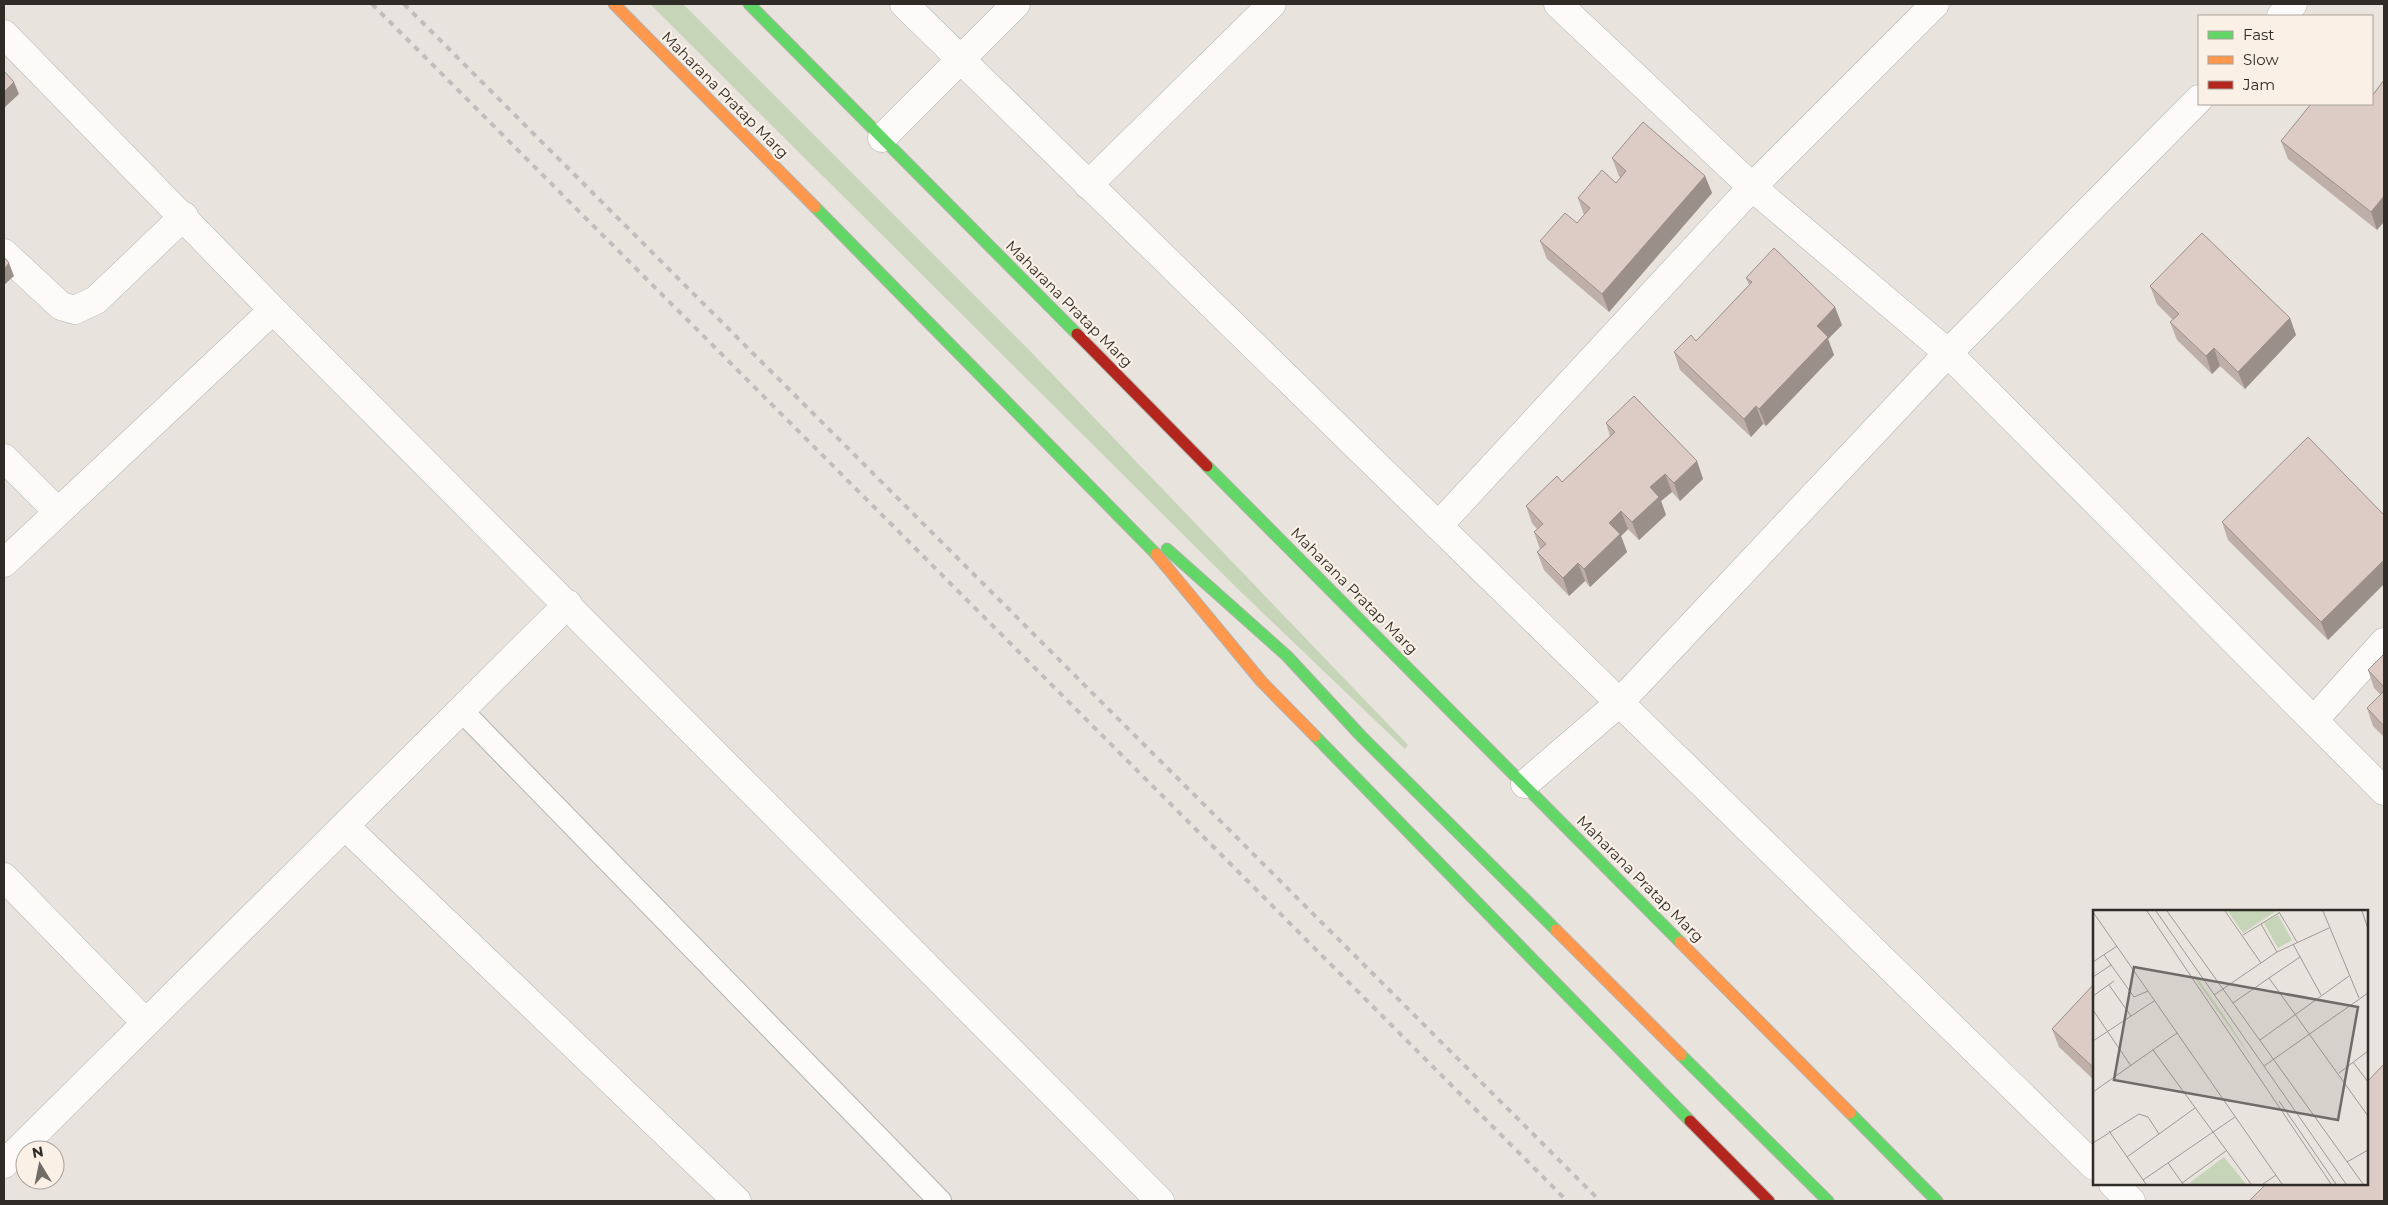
<svg xmlns="http://www.w3.org/2000/svg" width="2388" height="1205" viewBox="0 0 2388 1205" font-family="Montserrat,sans-serif">
	<style>
		.green { fill: #c6d4b7 }
		.lines { fill: none; stroke-linecap: round; stroke-linejoin: round }
		.lane-casing { stroke: #b5b1ac; stroke-width: 24 }
		.street-casing { stroke: #b5b1ac; stroke-width: 29 }
		.fast-casing { stroke: #b5b1ac; stroke-width: 13 }
		.slow-casing { stroke: #b5b1ac; stroke-width: 13 }
		.jam-casing { stroke: #b5b1ac; stroke-width: 13 }
		.lane { stroke: #fcfbfa; stroke-width: 22 }
		.street { stroke: #fcfbfa; stroke-width: 28 }
		.fast { stroke: #63d668; stroke-width: 11 }
		.slow { stroke: #ff974d; stroke-width: 11 }
		.jam { stroke: #b3261e; stroke-width: 11 }
		.rail { stroke: #c0bebd; stroke-width: 4; stroke-dasharray: 6 6; stroke-linecap: butt }
		.wall { fill: #beafa9 }
		.shaded-wall { fill: #9b8f8a }
		.building { fill: #ddccc5; stroke: #9b8f8a }
		.labels { text-anchor: middle; stroke-width: 4.5; stroke-linejoin: round; paint-order: stroke }
		.street-label { font-size: 15px; fill: #2f2b27; stroke: #faf0e6 }
		.inset-road { fill: none; stroke: #9e9994; stroke-width: 1 }
		.view { fill: #706b67; fill-opacity: 0.15; stroke: #706b67; stroke-width: 2.5 }
		.inset-edge { fill: none; stroke: #2f2b27; stroke-width: 2.5 }
	</style>
	<rect width="100%" height="100%" fill="#e8e3dd"/>
	<!-- green -->
	<path class="green" d="M 650,4 L 683,4 L 1032,353 L 1408,745 L 1405,749 L 1240,591 Z"/>
	<g class="lines">
		<defs>
			<path id="lane" d="M 461,710 L 940,1201"/>
			<path id="street" d="M 904,4 L 2094,1166
				M 1558,4 L 1752,187 L 1948,353 L 2384,791
				M 2281,16 L 2293,4
				M 4,34 L 273,310 L 1160,1201
				M 882,138 L 1016,4
				M 1088,185 L 1272,4
				M 4,253 L 61,306 L 75,310 L 96,300 L 184,216
				M 4,458 L 58,512
				M 1438,526 L 1752,187 L 1935,4
				M 4,563 L 273,310
				M 2315,719 L 2384,642
				M 1525,784 L 1619,703 L 1948,353 L 2199,99
				M 345,826 L 737,1201
				M 4,877 L 146,1023
				M 4,1164 L 568,604
				M 2113,1184 L 2131,1201"/>
			<path id="fast" d="M 749,4 L 1077,334
				M 815,207 L 1156,554
				M 1207,466 L 1680,942
				M 1167,549 L 1287,656 L 1361,736 L 1556,930
				M 1315,736 L 1690,1121
				M 1681,1055 L 1828,1201
				M 1850,1113 L 1937,1201"/>
			<path id="slow" d="M 614,4 L 815,207
				M 1156,554 L 1261,681 L 1315,736
				M 1556,930 L 1681,1055
				M 1680,942 L 1850,1113"/>
			<path id="jam" d="M 1077,334 L 1207,466
				M 1690,1121 L 1769,1201"/>
		</defs>
		<!-- lane casing -->
		<use href="#lane" class="lane-casing"/>
		<!-- street casing -->
		<use href="#street" class="street-casing"/>
		<!-- fast casing -->
		<use href="#fast" class="fast-casing"/>
		<!-- slow casing -->
		<use href="#slow" class="slow-casing"/>
		<!-- jam casing -->
		<use href="#jam" class="jam-casing"/>
		<!-- lane -->
		<use href="#lane" class="lane"/>
		<!-- street -->
		<use href="#street" class="street"/>
		<!-- fast -->
		<use href="#fast" class="fast"/>
		<!-- slow -->
		<use href="#slow" class="slow"/>
		<!-- jam -->
		<use href="#jam" class="jam"/>
		<!-- rail -->
		<path class="rail" d="M 372,4 L 1567,1201
			M 404,4 L 1600,1201"/>
	</g>
	<!-- wall -->
	<path class="wall" d="M 2372,104 L 2377,230 L 2288,159 L 2281,141 Z
		M 1612,158 L 1705,176 L 1712,193 L 1609,312 L 1547,259 L 1540,241 L 1577,223 L 1584,215 L 1578,198 L 1616,183 L 1621,178 L 1619,176 Z
		M 1746,278 L 1842,325 L 1828,339 L 1834,355 L 1766,426 L 1763,424 L 1751,437 L 1680,370 L 1674,352 L 1696,341 L 1749,285 Z
		M 2150,286 L 2290,318 L 2296,335 L 2245,389 L 2220,366 L 2212,374 L 2177,340 L 2170,322 L 2173,320 L 2157,304 Z
		M 1606,423 L 1697,461 L 1703,479 L 1680,501 L 1672,492 L 1661,501 L 1666,515 L 1639,540 L 1628,529 L 1621,536 L 1627,552 L 1590,587 L 1585,581 L 1569,596 L 1544,570 L 1537,552 L 1540,549 L 1534,532 L 1537,529 L 1532,523 L 1526,506 L 1562,482 L 1610,436 Z
		M 2384,515 L 2384,584 L 2328,640 L 2228,540 L 2222,522 Z
		M 2384,654 L 2384,737 L 2373,726 L 2367,708 L 2381,695 L 2374,688 L 2368,670 Z
		M 2094,984 L 2094,1080 L 2059,1047 L 2052,1029 Z"/>
	<!-- shaded-wall -->
	<path class="shaded-wall" d="M 14,82 L 19,94 L 4,108 L 4,92 Z
		M 1705,176 L 1712,193 L 1609,312 L 1602,294 Z
		M 2384,196 L 2384,222 L 2377,230 L 2371,212 Z
		M 9,263 L 14,276 L 4,285 L 4,269 Z
		M 1835,307 L 1842,325 L 1828,339 L 1834,355 L 1766,426 L 1759,409 L 1817,326 Z
		M 2290,318 L 2296,335 L 2245,389 L 2238,372 Z
		M 2214,348 L 2220,366 L 2212,374 L 2206,356 Z
		M 1756,406 L 1763,424 L 1751,437 L 1744,419 Z
		M 1697,461 L 1703,479 L 1680,501 L 1674,483 Z
		M 1665,474 L 1672,492 L 1661,501 L 1666,515 L 1639,540 L 1632,522 L 1650,487 Z
		M 1621,511 L 1628,529 L 1621,536 L 1627,552 L 1590,587 L 1584,569 L 1609,523 Z
		M 2384,560 L 2384,584 L 2328,640 L 2321,622 Z
		M 1578,563 L 1585,581 L 1569,596 L 1563,578 Z"/>
	<!-- building -->
	<path class="building" d="M 4,71 L 14,82 L 4,92 Z
		M 2384,80 L 2384,196 L 2371,212 L 2281,141 L 2311,104 L 2372,104 L 2372,96 Z
		M 1643,122 L 1705,176 L 1602,294 L 1540,241 L 1565,213 L 1577,223 L 1590,208 L 1578,198 L 1602,170 L 1616,183 L 1626,171 L 1612,158 Z
		M 2202,233 L 2290,318 L 2238,372 L 2214,348 L 2206,356 L 2170,322 L 2179,314 L 2150,286 Z
		M 1774,248 L 1835,307 L 1817,326 L 1828,337 L 1759,409 L 1756,406 L 1744,419 L 1674,352 L 1691,335 L 1696,341 L 1752,282 L 1746,278 Z
		M 4,257 L 9,263 L 4,269 Z
		M 1634,396 L 1697,461 L 1674,483 L 1665,474 L 1650,487 L 1659,497 L 1632,522 L 1621,511 L 1609,523 L 1620,534 L 1584,569 L 1578,563 L 1563,578 L 1537,552 L 1546,544 L 1534,532 L 1543,524 L 1526,506 L 1557,476 L 1562,482 L 1615,432 L 1606,423 Z
		M 2308,437 L 2384,515 L 2384,560 L 2321,622 L 2222,522 Z
		M 2384,654 L 2384,687 L 2368,670 Z
		M 2384,691 L 2384,726 L 2367,708 Z
		M 2094,984 L 2094,1068 L 2052,1029 Z
		M 2384,1064 L 2384,1201 L 2249,1201 L 2266,1184 L 2367,1184 L 2367,1082 Z"/>
	<g class="labels">
		<!-- street labels -->
		<g class="street-label">
			<text transform="translate(725 95) rotate(45)" y="5">Maharana Pratap Marg</text>
			<text transform="translate(1069 304) rotate(45)" y="5">Maharana Pratap Marg</text>
			<text transform="translate(1354 591) rotate(45)" y="5">Maharana Pratap Marg</text>
			<text transform="translate(1640 879) rotate(45)" y="5">Maharana Pratap Marg</text>
		</g>
	</g>
	<!-- overview -->
	<g transform="translate(2093 910)">
		<rect width="275" height="275" fill="#e8e3dd"/>
		<path d="M 135,1 L 183,1 L 150,23 ZM 185,5 L 199,30 L 185,38 L 171,13 ZM 103,66 L 132,107 L 160,151 L 101,67 ZM 131,247 L 153,274 L 95,274 Z" fill="#c6d4b7"/>
		<path class="inset-road" d="M 54,1 L 238,274M 63,1 L 253,274M 74,1 L 270,274M 132,1 L 168,53M 230,1 L 266,88M 269,1 L 275,19M 0,2 L 189,274M 186,2 L 204,32M 150,25 L 168,14M 200,34 L 228,85M 184,42 L 168,14 L 186,3M 11,45 L 41,87 L 55,81M 0,52 L 24,36M 0,67 L 18,55M 176,68 L 207,47M 16,75 L 38,106M 121,85 L 184,42 L 236,18M 0,86 L 21,71M 140,93 L 176,68 L 275,206M 0,100 L 38,156M 167,130 L 256,66M 0,131 L 61,91M 60,140 L 158,274M 260,152 L 275,172M 171,156 L 275,83M 246,163 L 275,141M 0,182 L 84,123M 186,191 L 243,274M 16,221 L 53,274M 0,233 L 46,204 L 55,207 L 66,224M 34,247 L 102,198M 254,252 L 275,240M 75,253 L 90,274M 50,270 L 142,207M 89,273 L 133,241M 170,274 L 183,265"/>
		<path class="view" d="M 41,57 L 265,97 L 245,210 L 21,170 Z"/>
		<rect width="275" height="275" class="inset-edge"/>
	</g>
	<!-- border -->
	<rect width="2388" height="1205" fill="none" stroke="#2f2b27" stroke-width="10"/>
	<!-- legend -->
	<rect x="2198" y="15" width="175" height="90" fill="#faf0e6" stroke="#a9a19a"/>
	<rect x="2208" y="31" width="25" height="8" fill="#63d668" stroke="#a9a19a"/>
	<text x="2243" y="40" font-size="15" fill="#2f2b27">Fast</text>
	<rect x="2208" y="56" width="25" height="8" fill="#ff974d" stroke="#a9a19a"/>
	<text x="2243" y="65" font-size="15" fill="#2f2b27">Slow</text>
	<rect x="2208" y="81" width="25" height="8" fill="#b3261e" stroke="#a9a19a"/>
	<text x="2243" y="90" font-size="15" fill="#2f2b27">Jam</text>
	<!-- north arrow -->
	<g transform="translate(40 1165) rotate(350)"><circle r="24" fill="#faf0e6" stroke="#a9a19a"/>
	<path d="M0-4L9 19L0 12L-9 19Z" fill="#706b67"/>
	<text y="-8" font-size="14" font-weight="bold" text-anchor="middle" fill="#2f2b27">N</text>
	</g>
</svg>
